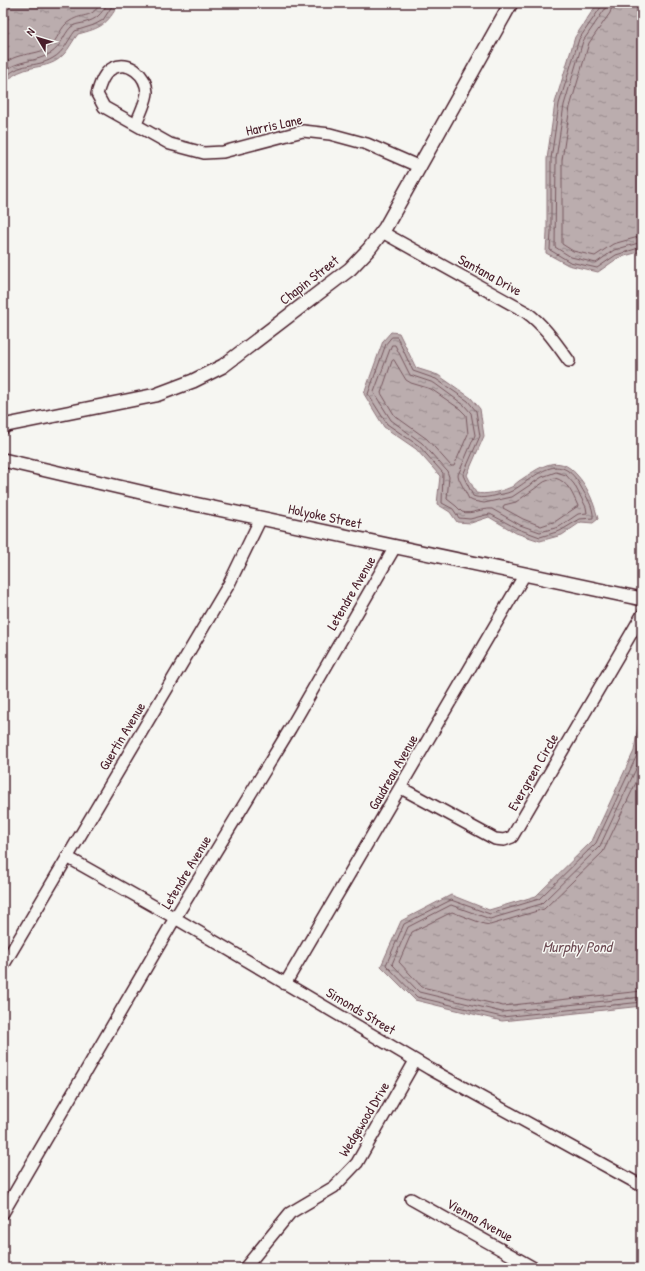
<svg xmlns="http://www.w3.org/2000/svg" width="645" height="1271" viewBox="0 0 645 1271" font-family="'Patrick Hand',sans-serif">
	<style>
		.water { fill: url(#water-ripples); stroke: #8e747a }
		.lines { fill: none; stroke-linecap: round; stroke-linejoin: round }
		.shore { stroke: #77585f; stroke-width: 1 }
		.minor-casing { stroke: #4a1f2b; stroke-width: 14 }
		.major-casing { stroke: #4a1f2b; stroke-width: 16 }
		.minor { stroke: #f6f6f2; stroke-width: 11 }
		.major { stroke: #f6f6f2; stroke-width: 13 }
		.labels { text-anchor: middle; stroke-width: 3; stroke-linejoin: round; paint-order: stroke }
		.street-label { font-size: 14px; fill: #4a1f2b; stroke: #f6f6f2 }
		.water-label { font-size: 15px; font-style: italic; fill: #6c4a52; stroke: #f6f6f2 }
	</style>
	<defs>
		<pattern id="water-ripples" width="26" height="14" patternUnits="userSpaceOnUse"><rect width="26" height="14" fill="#bbadae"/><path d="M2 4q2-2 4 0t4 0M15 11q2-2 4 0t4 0" fill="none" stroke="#9a8c8e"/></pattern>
	</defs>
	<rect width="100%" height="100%" fill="#f6f6f2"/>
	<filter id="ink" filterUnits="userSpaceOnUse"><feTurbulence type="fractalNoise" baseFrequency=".025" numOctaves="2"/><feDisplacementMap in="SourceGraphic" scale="8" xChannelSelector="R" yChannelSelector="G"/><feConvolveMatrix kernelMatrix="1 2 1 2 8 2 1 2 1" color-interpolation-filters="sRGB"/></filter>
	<g filter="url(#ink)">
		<!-- water -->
		<path class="water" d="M 3,3 L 119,3 C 107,25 101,28 78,34 C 73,40 69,49 64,54 C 52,68 36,65 22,71 C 13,74 8,80 3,87 Z
			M 599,3 L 642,3 L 642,251 L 618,258 L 598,272 L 568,265 L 546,253 L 547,232 L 547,159 L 555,103 L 575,37 L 595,7 Z
			M 391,332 L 399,333 L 416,368 L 438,375 L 471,398 L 480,409 L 484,436 L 467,475 L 476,493 C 485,495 500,492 509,488 C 513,487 516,483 519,481 C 539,468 558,452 577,475 C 588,487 594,503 598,519 L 593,523 L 581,522 L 562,535 L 540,541 L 516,533 L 489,517 L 471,523 L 457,522 L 450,512 L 437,504 L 440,476 L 416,449 L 384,427 L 364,394 L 383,341 Z
			M 642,702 L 642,1006 L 502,1021 L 415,1000 L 381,966 L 401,921 L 451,895 L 489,910 L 536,896 L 592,841 L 634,751 Z"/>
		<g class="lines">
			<!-- shore -->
			<path class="shore" d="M 602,3 L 601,7 L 579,39 L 559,104 L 551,159 L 551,232 L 550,250 L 570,262 L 597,268 L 616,255 L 642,247
				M 607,3 L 605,9 L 583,41 L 564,105 L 556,159 L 555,247 L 571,257 L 596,263 L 614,250 L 642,242
				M 613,3 L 610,13 L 589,43 L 570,107 L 562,160 L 562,244 L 573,251 L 595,256 L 613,244 L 642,236
				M 3,64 C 7,62 12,58 16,57 C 27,53 39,54 49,47 C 58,41 60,26 70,21 C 85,12 90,20 101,3
				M 3,73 C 16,59 36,63 51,53 C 61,47 63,35 71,27 C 75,24 79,24 83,23 C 98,19 100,15 108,3
				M 3,80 C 20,60 35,69 53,58 C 64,52 68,40 75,31 L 94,25 L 103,20 L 114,3
				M 392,337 L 397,337 L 413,371 L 436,379 L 468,401 L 476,411 L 480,436 L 463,475 L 473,496 C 481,499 487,497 494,496 C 500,494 507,494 512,491 C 537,476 560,448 581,487 C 586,496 594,507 593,518 L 580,519 L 560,531 L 540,537 L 518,529 L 490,514 L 470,519 L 459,518 L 453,509 L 442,503 L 443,473 L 419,446 L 387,424 L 368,394 L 386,344 Z
				M 392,345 L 395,345 L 410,375 L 434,383 L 464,405 L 471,413 L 475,435 L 458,475 L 459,479 L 469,499 L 473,501 L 484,503 L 512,497 L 542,477 L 556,472 L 566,475 L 574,484 L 586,507 L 587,513 L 578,514 L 559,527 L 540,532 L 520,525 L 492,509 C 481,508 472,515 462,512 L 456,506 L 447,499 L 449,477 L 447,471 L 422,443 L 391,420 L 374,393 Z
				M 394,360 L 406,380 L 411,383 L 431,389 L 460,409 L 466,415 L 468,434 L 454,466 L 451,466 L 427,439 L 395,416 L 381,393 L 392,361 Z
				M 555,478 C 568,481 573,495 578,506 L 556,521 L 541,526 L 523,519 L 503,508 L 504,505 L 516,502 L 544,482 Z
				M 642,727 L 638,753 L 596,843 L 539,899 L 490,914 L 451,900 L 404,924 L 386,965 L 417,997 L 502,1017 L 642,1002
				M 642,756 L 600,846 L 541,904 L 490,919 L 451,905 L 408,927 L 392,964 L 419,992 L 502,1012 L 642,997
				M 642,770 L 603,852 L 544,909 L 490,925 L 484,924 L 452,912 L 412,932 L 399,962 L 422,987 L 503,1006 L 642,991"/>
			<defs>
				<path id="minor" d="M 136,124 C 139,116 147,100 147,92 C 146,75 129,60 113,68 C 103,73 100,85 97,94 L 104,107 L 170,144 L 204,153 L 223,152 L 303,131 L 330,134 L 367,144 L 420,167
					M 382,232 L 526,312 C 544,325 556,343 569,361
					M 401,788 L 495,839 L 504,840 L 512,837 L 642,615
					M 67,857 L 175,918 L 430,1069 L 642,1186
					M 3,966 L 229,584 L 261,518
					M 285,984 L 525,574
					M 411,1199 L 534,1268
					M 3,1213 L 175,918 L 290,729 L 395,547
					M 245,1268 L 290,1213 L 334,1187 L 357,1163 L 415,1061"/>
				<path id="major" d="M 3,427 L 7,425 L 156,395 L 193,381 L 223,366 L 350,269 L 369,249 L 385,228 L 511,3
					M 3,460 L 166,498 L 642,599"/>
			</defs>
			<!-- minor casing -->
			<use href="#minor" class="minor-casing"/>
			<!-- major casing -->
			<use href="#major" class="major-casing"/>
			<!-- minor -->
			<use href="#minor" class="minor"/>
			<!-- major -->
			<use href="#major" class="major"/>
		</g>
	</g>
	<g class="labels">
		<!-- street labels -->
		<g class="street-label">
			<text transform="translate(274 125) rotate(-12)" y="5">Harris Lane</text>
			<text transform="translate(490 275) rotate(29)" y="5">Santana Drive</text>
			<text transform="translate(309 280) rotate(-38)" y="5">Chapin Street</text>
			<text transform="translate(325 516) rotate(12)" y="5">Holyoke Street</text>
			<text transform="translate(351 593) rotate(-60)" y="5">Letendre Avenue</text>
			<text transform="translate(122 736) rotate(-59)" y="5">Guertin Avenue</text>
			<text transform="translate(393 772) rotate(-60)" y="5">Gaudreau Avenue</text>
			<text transform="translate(533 772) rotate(-60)" y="5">Evergreen Circle</text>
			<text transform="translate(186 872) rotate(-59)" y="5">Letendre Avenue</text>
			<text transform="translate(361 1011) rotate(31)" y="5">Simonds Street</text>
			<text transform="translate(364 1119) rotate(-59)" y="5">Wedgewood Drive</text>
			<text transform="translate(480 1220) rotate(29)" y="5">Vienna Avenue</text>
		</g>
		<!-- water labels -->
		<g class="water-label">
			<text x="577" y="952">Murphy Pond</text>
		</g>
	</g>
	<!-- margin -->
	<rect width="645" height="1271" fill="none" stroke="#f6f6f2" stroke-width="16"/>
	<rect x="8" y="8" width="629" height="1255" fill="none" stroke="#4a1f2b" stroke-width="1.5" filter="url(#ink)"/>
	<!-- north arrow -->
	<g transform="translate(38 38) rotate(308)" stroke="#f6f6f2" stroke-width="3" paint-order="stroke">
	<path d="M0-3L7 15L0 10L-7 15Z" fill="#4a1f2b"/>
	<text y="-6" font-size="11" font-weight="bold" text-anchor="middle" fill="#4a1f2b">N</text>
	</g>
</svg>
